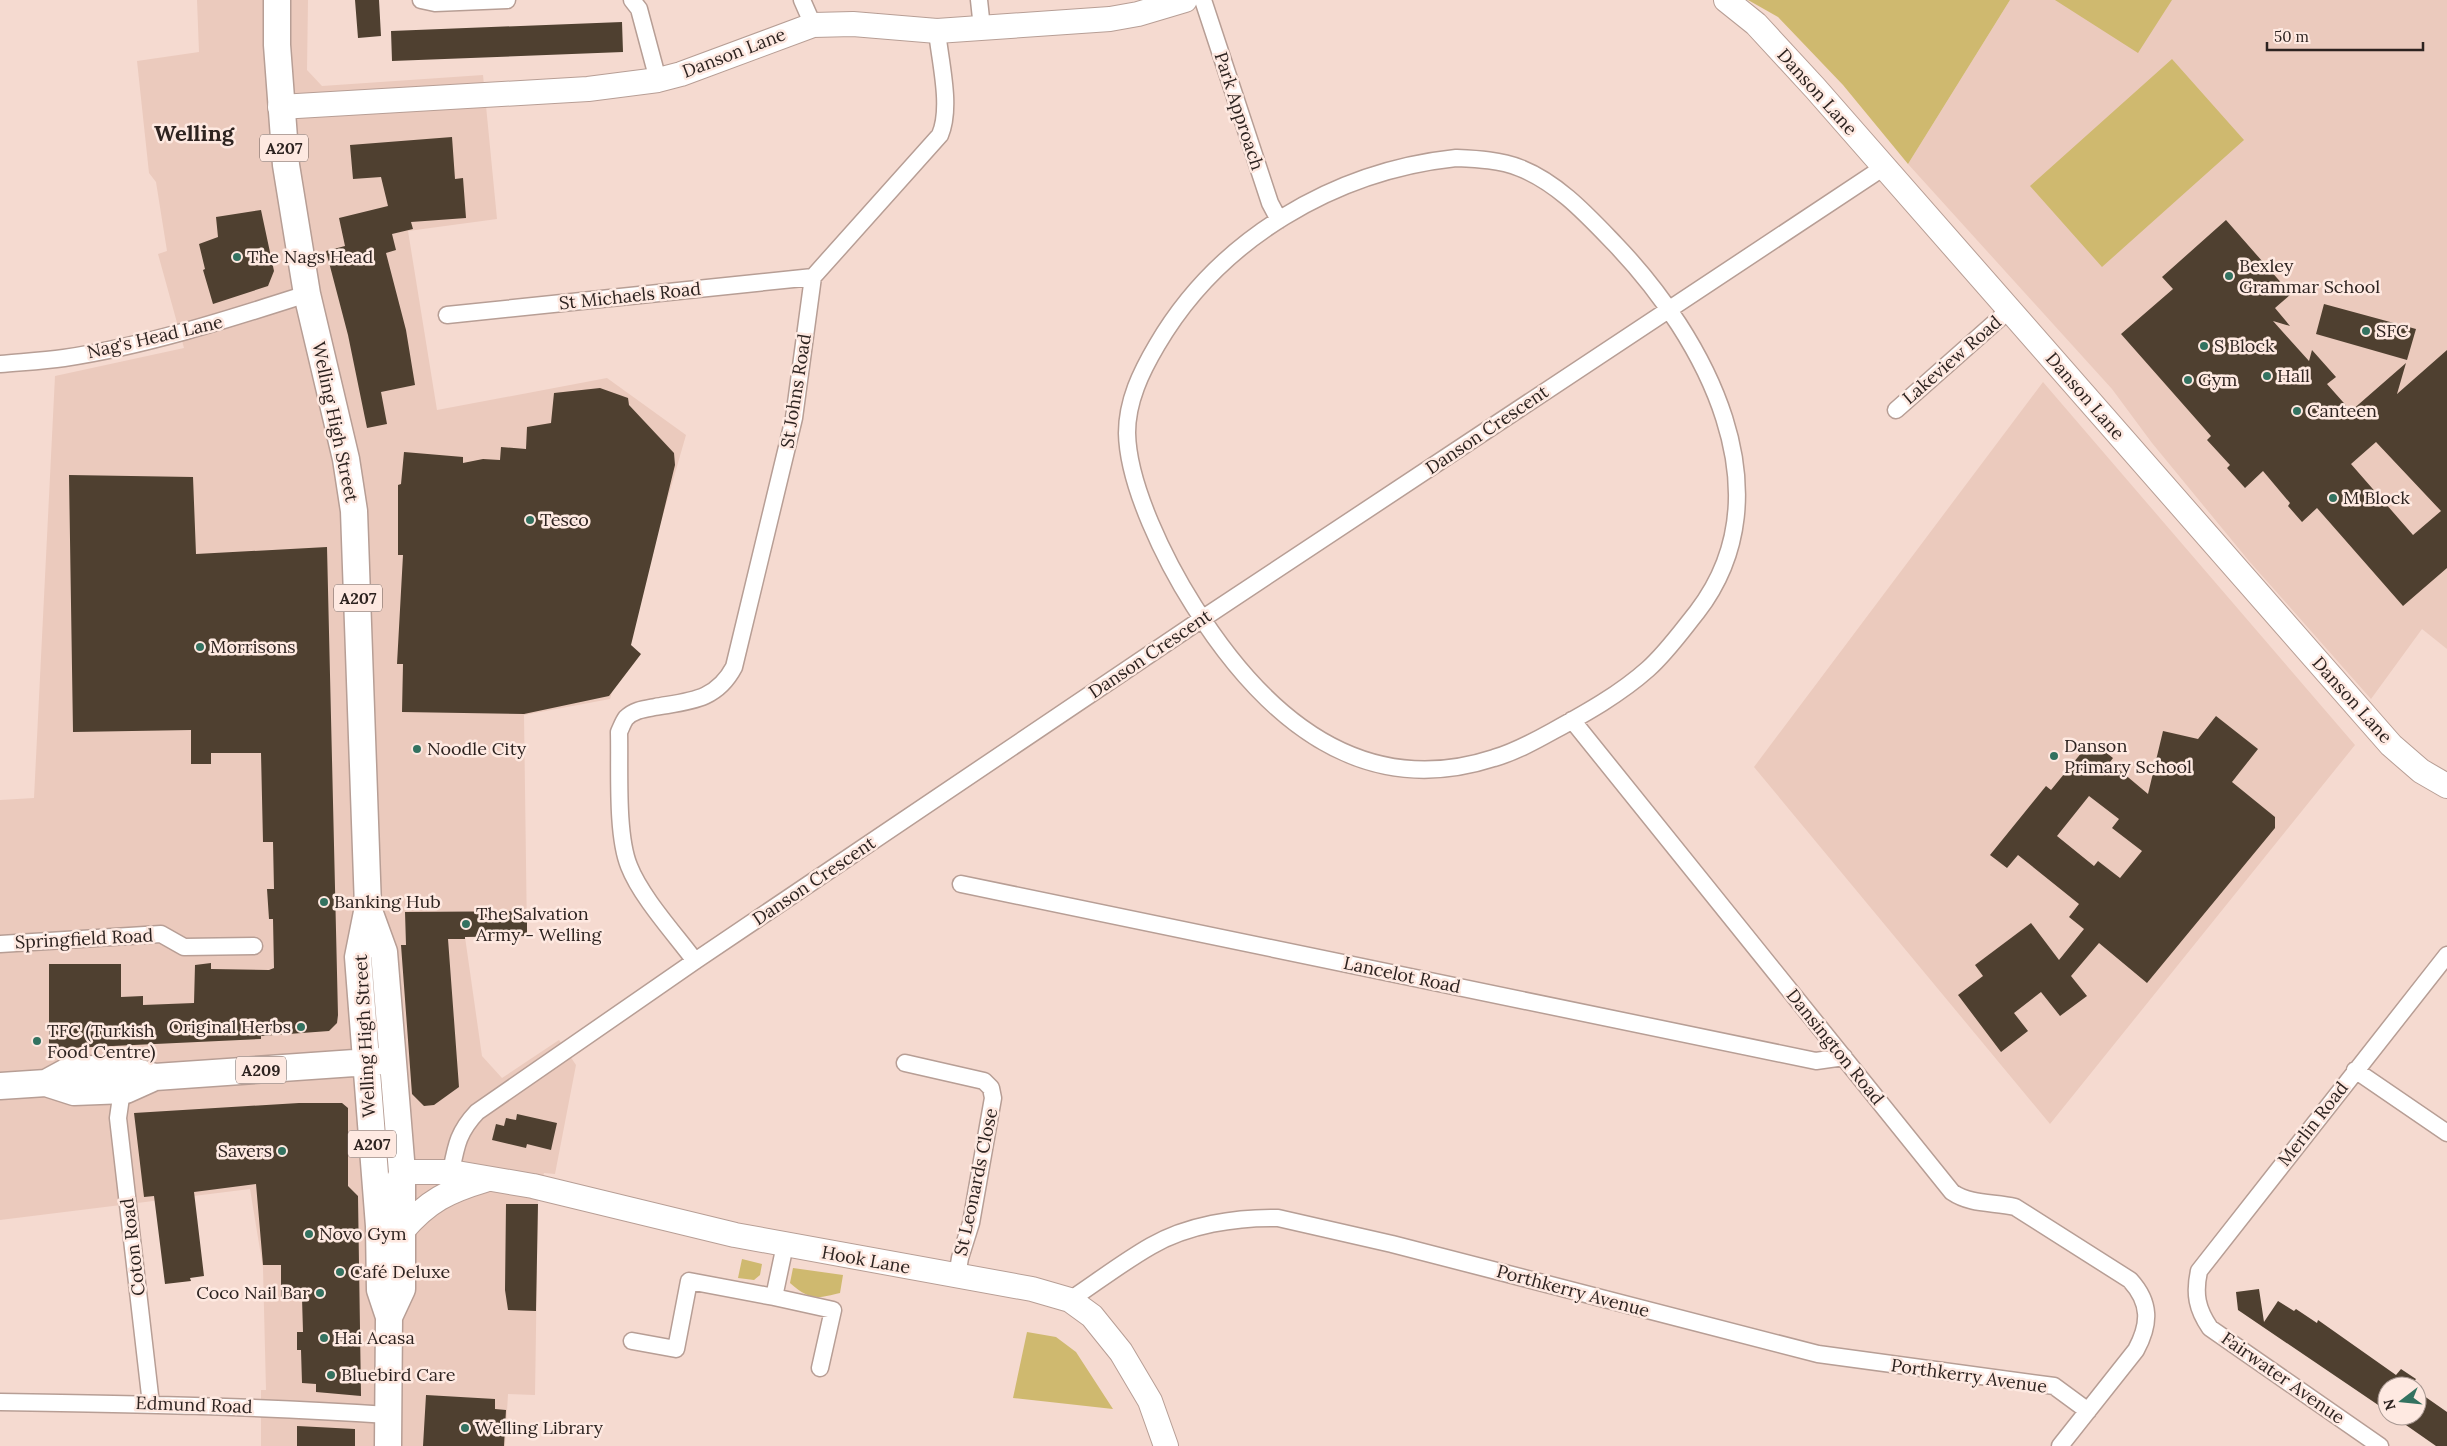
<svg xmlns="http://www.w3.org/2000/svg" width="2447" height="1446" viewBox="0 0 2447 1446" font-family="Lora,serif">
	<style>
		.built { fill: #ebcabd }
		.green { fill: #cfb96f }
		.building { fill: #4f4030; fill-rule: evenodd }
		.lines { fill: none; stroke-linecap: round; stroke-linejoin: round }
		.street-casing { stroke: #b79e95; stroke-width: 19 }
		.secondary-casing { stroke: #b79e95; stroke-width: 26 }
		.primary-casing { stroke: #b79e95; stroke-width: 29 }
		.street { stroke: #fff; stroke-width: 16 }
		.secondary { stroke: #fff; stroke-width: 24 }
		.primary { stroke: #fff; stroke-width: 26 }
		.poi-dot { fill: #337260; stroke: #fee9e1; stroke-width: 2 }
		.labels { text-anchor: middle; stroke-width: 5; stroke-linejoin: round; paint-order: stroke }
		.shield { fill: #fee9e1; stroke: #6c5e5a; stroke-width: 1 }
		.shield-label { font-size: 16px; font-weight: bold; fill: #2d2320 }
		.street-label { font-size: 18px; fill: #2d2320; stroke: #fee9e1 }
		.poi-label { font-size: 18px; fill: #2d2320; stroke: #fee9e1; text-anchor: start }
		.district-label { font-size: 22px; font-weight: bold; fill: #2d2320; stroke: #fee9e1 }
	</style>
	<rect width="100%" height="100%" fill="#f5dad0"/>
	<!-- built -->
	<path class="built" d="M 197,0 L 308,0 L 307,70 L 322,86 L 483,75 L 497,219 L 408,231 L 437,410 L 607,378 L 686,435 L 610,699 L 524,715 L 527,936 L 465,937 L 482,1056 L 502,1078 L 559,1040 L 576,1065 L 555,1174 L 544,1173 L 538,1197 L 535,1395 L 508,1394 L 505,1446 L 261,1446 L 261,1390 L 266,1390 L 263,1268 L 250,1189 L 0,1220 L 0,800 L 34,798 L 55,376 L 184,348 L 158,254 L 167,251 L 156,182 L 149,173 L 137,61 L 199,52 Z
		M 2010,0 L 2447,0 L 2447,649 L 2422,629 L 2371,699 L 2249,561 L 2152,443 L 2112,389 L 1908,164 Z
		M 2043,382 L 2355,745 L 2050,1124 L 1754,767 Z"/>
	<!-- green -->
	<path class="green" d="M 1748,0 L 2010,0 L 1908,164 L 1843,85 L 1778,17 Z
		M 2055,0 L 2172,0 L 2138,53 Z
		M 2172,59 L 2244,140 L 2102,267 L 2030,186 Z
		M 742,1259 L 762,1264 L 760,1275 L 754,1280 L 738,1278 Z
		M 793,1268 L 843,1275 L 840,1293 C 817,1299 809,1300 790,1283 Z
		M 1027,1332 L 1056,1337 L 1076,1352 L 1113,1409 L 1013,1398 Z"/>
	<!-- building -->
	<path class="building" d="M 355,0 L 379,0 L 381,36 L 358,38 Z
		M 622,22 L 623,52 L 392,61 L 391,31 Z
		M 452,137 L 455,179 L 463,178 L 466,218 L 411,222 L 413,229 L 392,234 L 396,250 L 386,253 L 406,330 L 415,385 L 381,392 L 387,424 L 367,428 L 348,335 L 326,251 L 345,246 L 339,218 L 388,206 L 381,177 L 353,179 L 350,145 Z
		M 261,210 L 274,271 L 268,286 L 213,304 L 203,270 L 205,269 L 199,244 L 218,237 L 216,217 Z
		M 2226,220 L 2291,294 L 2275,308 L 2290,326 L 2273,321 L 2309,361 L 2312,350 L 2336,377 L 2327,384 L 2351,411 L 2406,363 L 2397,394 L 2447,350 L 2447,568 L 2403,606 L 2317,508 L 2302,522 L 2288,506 L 2290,503 L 2263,471 L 2245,488 L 2227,468 L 2230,465 L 2207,440 L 2211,436 L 2121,334 L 2173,289 L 2162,277 ZM 2376,442 L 2441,511 L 2413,535 L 2351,464 Z
		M 2324,304 L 2416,329 L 2407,360 L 2316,334 Z
		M 600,388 L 628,398 L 629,405 L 674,453 L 675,465 L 631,645 L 641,654 L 609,696 L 524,714 L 402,712 L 403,664 L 397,664 L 403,555 L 398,555 L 398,485 L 401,484 L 404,452 L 463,457 L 463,463 L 483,459 L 500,460 L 501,447 L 526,449 L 527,427 L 551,423 L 554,393 Z
		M 69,475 L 193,477 L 196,554 L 327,547 L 338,1015 L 337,1023 L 329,1031 L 261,1036 L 261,1039 L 49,1049 L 49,964 L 121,964 L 121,997 L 143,996 L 143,1005 L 194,1003 L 195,965 L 211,963 L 211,969 L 269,970 L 274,968 L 273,919 L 269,919 L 267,889 L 274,889 L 273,842 L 263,842 L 261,753 L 211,753 L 211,764 L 191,764 L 191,730 L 73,732 Z
		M 2216,716 L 2258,749 L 2232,782 L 2275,817 L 2275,828 L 2147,983 L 2099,943 L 2071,976 L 2087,996 L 2060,1016 L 2041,992 L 2014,1013 L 2028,1031 L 2001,1052 L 1958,995 L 1983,976 L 1975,965 L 2031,923 L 2059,960 L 2084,929 L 2069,917 L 2079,904 L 2018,855 L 2007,868 L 1990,855 L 2046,786 L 2051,790 L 2091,741 L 2113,758 L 2110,762 L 2148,794 L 2163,731 L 2198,739 ZM 2089,796 L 2119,819 L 2112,828 L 2142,851 L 2120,878 L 2098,861 L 2094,866 L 2057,836 Z
		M 527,911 L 527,936 L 465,937 L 465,939 L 448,939 L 459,1087 L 434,1105 L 424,1106 L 412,1094 L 401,945 L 406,945 L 405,912 Z
		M 299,1103 L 342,1103 L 348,1108 L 348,1186 L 358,1196 L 361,1396 L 316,1392 L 316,1384 L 302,1383 L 301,1350 L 297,1350 L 297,1332 L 303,1332 L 302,1298 L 281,1299 L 281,1265 L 263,1265 L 256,1184 L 194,1192 L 204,1276 L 190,1278 L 191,1281 L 165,1284 L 154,1196 L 144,1197 L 134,1113 Z
		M 517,1114 L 557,1123 L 551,1150 L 527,1144 L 526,1148 L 492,1140 L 496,1124 L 504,1126 L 506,1118 L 516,1120 Z
		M 506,1204 L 538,1204 L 536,1311 L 508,1310 L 505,1290 Z
		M 2259,1289 L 2264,1322 L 2278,1301 L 2294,1311 L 2296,1309 L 2317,1323 L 2318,1320 L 2396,1375 L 2401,1369 L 2416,1379 L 2411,1386 L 2387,1386 L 2387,1411 L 2238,1310 L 2236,1292 Z
		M 2417,1391 L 2447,1412 L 2447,1446 L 2436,1446 L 2393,1416 L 2417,1416 Z
		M 426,1395 L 495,1399 L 495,1409 L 506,1410 L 504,1446 L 423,1446 Z
		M 297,1426 L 355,1429 L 355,1446 L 297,1446 Z"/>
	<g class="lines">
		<defs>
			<path id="street" d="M 421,0 L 435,3 L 507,0
				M 632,0 L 639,9 L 658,80
				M 802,0 L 813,25
				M 979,0 L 982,28
				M 1203,0 L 1270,203 L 1279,220
				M 1456,158 C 1477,159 1500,160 1520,168 C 1558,183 1587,215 1615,244 C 1705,338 1789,492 1697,612 C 1681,632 1666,653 1648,669 C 1620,694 1586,713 1553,731 C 1535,741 1515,752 1494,758 C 1359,802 1262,714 1194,606 C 1166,562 1128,486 1127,433 C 1127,401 1141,372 1157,345 C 1219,239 1334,171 1456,158 Z
				M 447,315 L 813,277
				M 0,364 C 21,362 43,361 64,358 C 145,346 229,319 307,294
				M 1896,410 L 2009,310
				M 1572,720 L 1952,1192 C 1971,1205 1993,1202 2015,1207 L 2130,1280 C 2151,1303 2150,1324 2136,1350 L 2060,1446
				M 961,884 L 1816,1061 L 1844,1057
				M 0,944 L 161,934 L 184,947 L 254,946
				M 695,961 C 675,934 641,897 629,866 C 616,834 620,768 619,732 C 621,728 623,722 626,718 C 634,710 644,709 655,707 C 689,701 716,701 734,667 L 794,418 L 813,277 L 940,135 C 952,107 940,62 937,31
				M 905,1063 L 984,1081 L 991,1088 L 993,1098 L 971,1223 L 960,1258 L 957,1276
				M 2355,1070 L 2447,1133
				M 122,1090 L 118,1118 L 151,1404
				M 451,1172 C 456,1146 458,1132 477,1112 L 695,961 L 1202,619 L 1884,167
				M 774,1297 L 833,1310 L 820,1368
				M 1070,1300 C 1097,1282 1123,1262 1151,1246 C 1187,1225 1236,1217 1278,1218 L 1392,1244 L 1818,1354 L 2054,1386 L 2088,1411
				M 632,1341 L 676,1349 L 689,1281 L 774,1297 L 785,1245
				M 0,1402 C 130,1404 259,1406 388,1415
				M 2380,1446 L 2210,1328 C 2197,1309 2194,1294 2199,1271 L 2447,955"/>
			<path id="secondary" d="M 1726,0 L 1756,24 L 1815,88 L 2391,745 L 2421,771 L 2447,786
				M 280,107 L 588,89 L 658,80 L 681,74 L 813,25 L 853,24 L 937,31 L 1110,19 L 1138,14 L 1185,0
				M 394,1190 L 402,1172 L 451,1172 L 533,1186 L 735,1235 L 1032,1289 L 1070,1300 L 1092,1316 L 1121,1352 L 1150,1401 L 1166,1446
				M 403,1230 C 428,1201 448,1191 485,1180"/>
			<path id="primary" d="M 277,0 L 277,45 L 286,165 L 307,294 L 346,459 L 354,511 L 368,907 L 358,957 L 379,1226 L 380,1290 L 389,1317 L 388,1446
				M 368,908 L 384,952 L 402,1172 L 402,1289 L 389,1317
				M 46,1083 L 70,1070 L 122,1068 L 155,1077
				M 0,1086 L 46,1083 L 74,1092 L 126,1090 L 155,1077 L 383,1061"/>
		</defs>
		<!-- street casing -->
		<use href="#street" class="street-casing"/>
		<!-- secondary casing -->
		<use href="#secondary" class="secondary-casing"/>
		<!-- primary casing -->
		<use href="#primary" class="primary-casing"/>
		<!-- street -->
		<use href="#street" class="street"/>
		<!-- secondary -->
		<use href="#secondary" class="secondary"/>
		<!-- primary -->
		<use href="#primary" class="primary"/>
	</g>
	<!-- markers -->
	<g class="poi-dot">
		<circle cx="237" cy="257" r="5"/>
		<circle cx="2229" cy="276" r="5"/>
		<circle cx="2366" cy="331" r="5"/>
		<circle cx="2204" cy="346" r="5"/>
		<circle cx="2267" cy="376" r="5"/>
		<circle cx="2188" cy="380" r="5"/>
		<circle cx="2297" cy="411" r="5"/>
		<circle cx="2333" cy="498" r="5"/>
		<circle cx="530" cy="520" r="5"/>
		<circle cx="200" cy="647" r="5"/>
		<circle cx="417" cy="749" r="5"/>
		<circle cx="2054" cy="756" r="5"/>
		<circle cx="324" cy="902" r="5"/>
		<circle cx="466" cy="924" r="5"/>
		<circle cx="301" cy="1027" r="5"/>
		<circle cx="37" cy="1041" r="5"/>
		<circle cx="282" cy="1151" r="5"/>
		<circle cx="309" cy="1234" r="5"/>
		<circle cx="340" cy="1272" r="5"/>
		<circle cx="320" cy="1293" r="5"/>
		<circle cx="324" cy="1338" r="5"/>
		<circle cx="331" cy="1375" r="5"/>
		<circle cx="465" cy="1428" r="5"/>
	</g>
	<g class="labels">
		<!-- shield labels -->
		<g class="shield">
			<rect x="260" y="134.5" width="48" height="27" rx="4"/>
			<rect x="334" y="584.5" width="48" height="27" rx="4"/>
			<rect x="236" y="1056.5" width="50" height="27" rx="4"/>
			<rect x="348" y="1130.5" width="48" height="27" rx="4"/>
		</g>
		<g class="shield-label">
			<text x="284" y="154">A207</text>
			<text x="358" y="604">A207</text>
			<text x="261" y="1076">A209</text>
			<text x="372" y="1150">A207</text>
		</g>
		<!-- street labels -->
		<g class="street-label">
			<text transform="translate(734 53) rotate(-21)" y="6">Danson Lane</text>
			<text transform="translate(1817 92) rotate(48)" y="6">Danson Lane</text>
			<text transform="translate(1239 111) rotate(72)" y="6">Park Approach</text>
			<text transform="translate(630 296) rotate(-6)" y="6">St Michaels Road</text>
			<text transform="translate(155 337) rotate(-13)" y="6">Nag's Head Lane</text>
			<text transform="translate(1952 360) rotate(-41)" y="6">Lakeview Road</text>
			<text transform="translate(796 391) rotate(-81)" y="6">St Johns Road</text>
			<text transform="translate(2085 396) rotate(49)" y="6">Danson Lane</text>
			<text transform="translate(335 422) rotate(78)" y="6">Welling High Street</text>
			<text transform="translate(1487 430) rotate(-34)" y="6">Danson Crescent</text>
			<text transform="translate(1150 654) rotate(-34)" y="6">Danson Crescent</text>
			<text transform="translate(2352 700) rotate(48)" y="6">Danson Lane</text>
			<text transform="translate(814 881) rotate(-34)" y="6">Danson Crescent</text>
			<text transform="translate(84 939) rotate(-3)" y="6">Springfield Road</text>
			<text transform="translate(1402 975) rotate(12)" y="6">Lancelot Road</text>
			<text transform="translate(365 1036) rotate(-93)" y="6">Welling High Street</text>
			<text transform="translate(1835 1047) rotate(51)" y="6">Dansington Road</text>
			<text transform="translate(2313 1124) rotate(-52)" y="6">Merlin Road</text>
			<text transform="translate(976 1182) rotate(-78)" y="6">St Leonards Close</text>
			<text transform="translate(133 1247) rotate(-97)" y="6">Coton Road</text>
			<text transform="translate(866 1260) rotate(10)" y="6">Hook Lane</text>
			<text transform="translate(1573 1291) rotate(15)" y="6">Porthkerry Avenue</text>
			<text transform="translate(1969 1376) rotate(8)" y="6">Porthkerry Avenue</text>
			<text transform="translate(2283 1378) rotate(35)" y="6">Fairwater Avenue</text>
			<text transform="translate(194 1405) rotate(2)" y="6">Edmund Road</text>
		</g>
		<!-- poi labels -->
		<g class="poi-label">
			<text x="247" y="263">The Nags Head</text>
			<text x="2239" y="272">Bexley<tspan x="2239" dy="21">Grammar School</tspan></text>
			<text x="2376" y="337">SFC</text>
			<text x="2214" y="352">S Block</text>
			<text x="2277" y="382">Hall</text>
			<text x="2198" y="386">Gym</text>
			<text x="2307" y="417">Canteen</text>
			<text x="2343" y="504">M Block</text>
			<text x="540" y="526">Tesco</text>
			<text x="210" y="653">Morrisons</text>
			<text x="2064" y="752">Danson<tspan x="2064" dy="21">Primary School</tspan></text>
			<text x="427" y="755">Noodle City</text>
			<text x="334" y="908">Banking Hub</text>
			<text x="476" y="920">The Salvation<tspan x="476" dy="21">Army - Welling</tspan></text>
			<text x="291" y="1033" text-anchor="end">Original Herbs</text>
			<text x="47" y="1037">TFC (Turkish<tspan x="47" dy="21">Food Centre)</tspan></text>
			<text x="272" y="1157" text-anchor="end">Savers</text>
			<text x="319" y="1240">Novo Gym</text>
			<text x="350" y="1278">Café Deluxe</text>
			<text x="310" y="1299" text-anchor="end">Coco Nail Bar</text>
			<text x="334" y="1344">Hai Acasa</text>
			<text x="341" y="1381">Bluebird Care</text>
			<text x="475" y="1434">Welling Library</text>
		</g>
		<!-- district labels -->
		<g class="district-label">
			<text x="194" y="141">Welling</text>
		</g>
	</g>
	<!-- north arrow -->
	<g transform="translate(2402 1401) rotate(254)"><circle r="24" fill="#fee9e1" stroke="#aa9a94"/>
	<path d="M0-4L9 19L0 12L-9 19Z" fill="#337260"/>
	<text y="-8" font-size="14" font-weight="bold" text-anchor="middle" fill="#2d2320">N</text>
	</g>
	<!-- scale -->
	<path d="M2267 42v8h156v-8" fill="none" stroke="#2d2320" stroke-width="2.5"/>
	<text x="2274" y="42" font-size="15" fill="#2d2320" stroke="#fee9e1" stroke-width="4" paint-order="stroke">50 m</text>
</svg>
